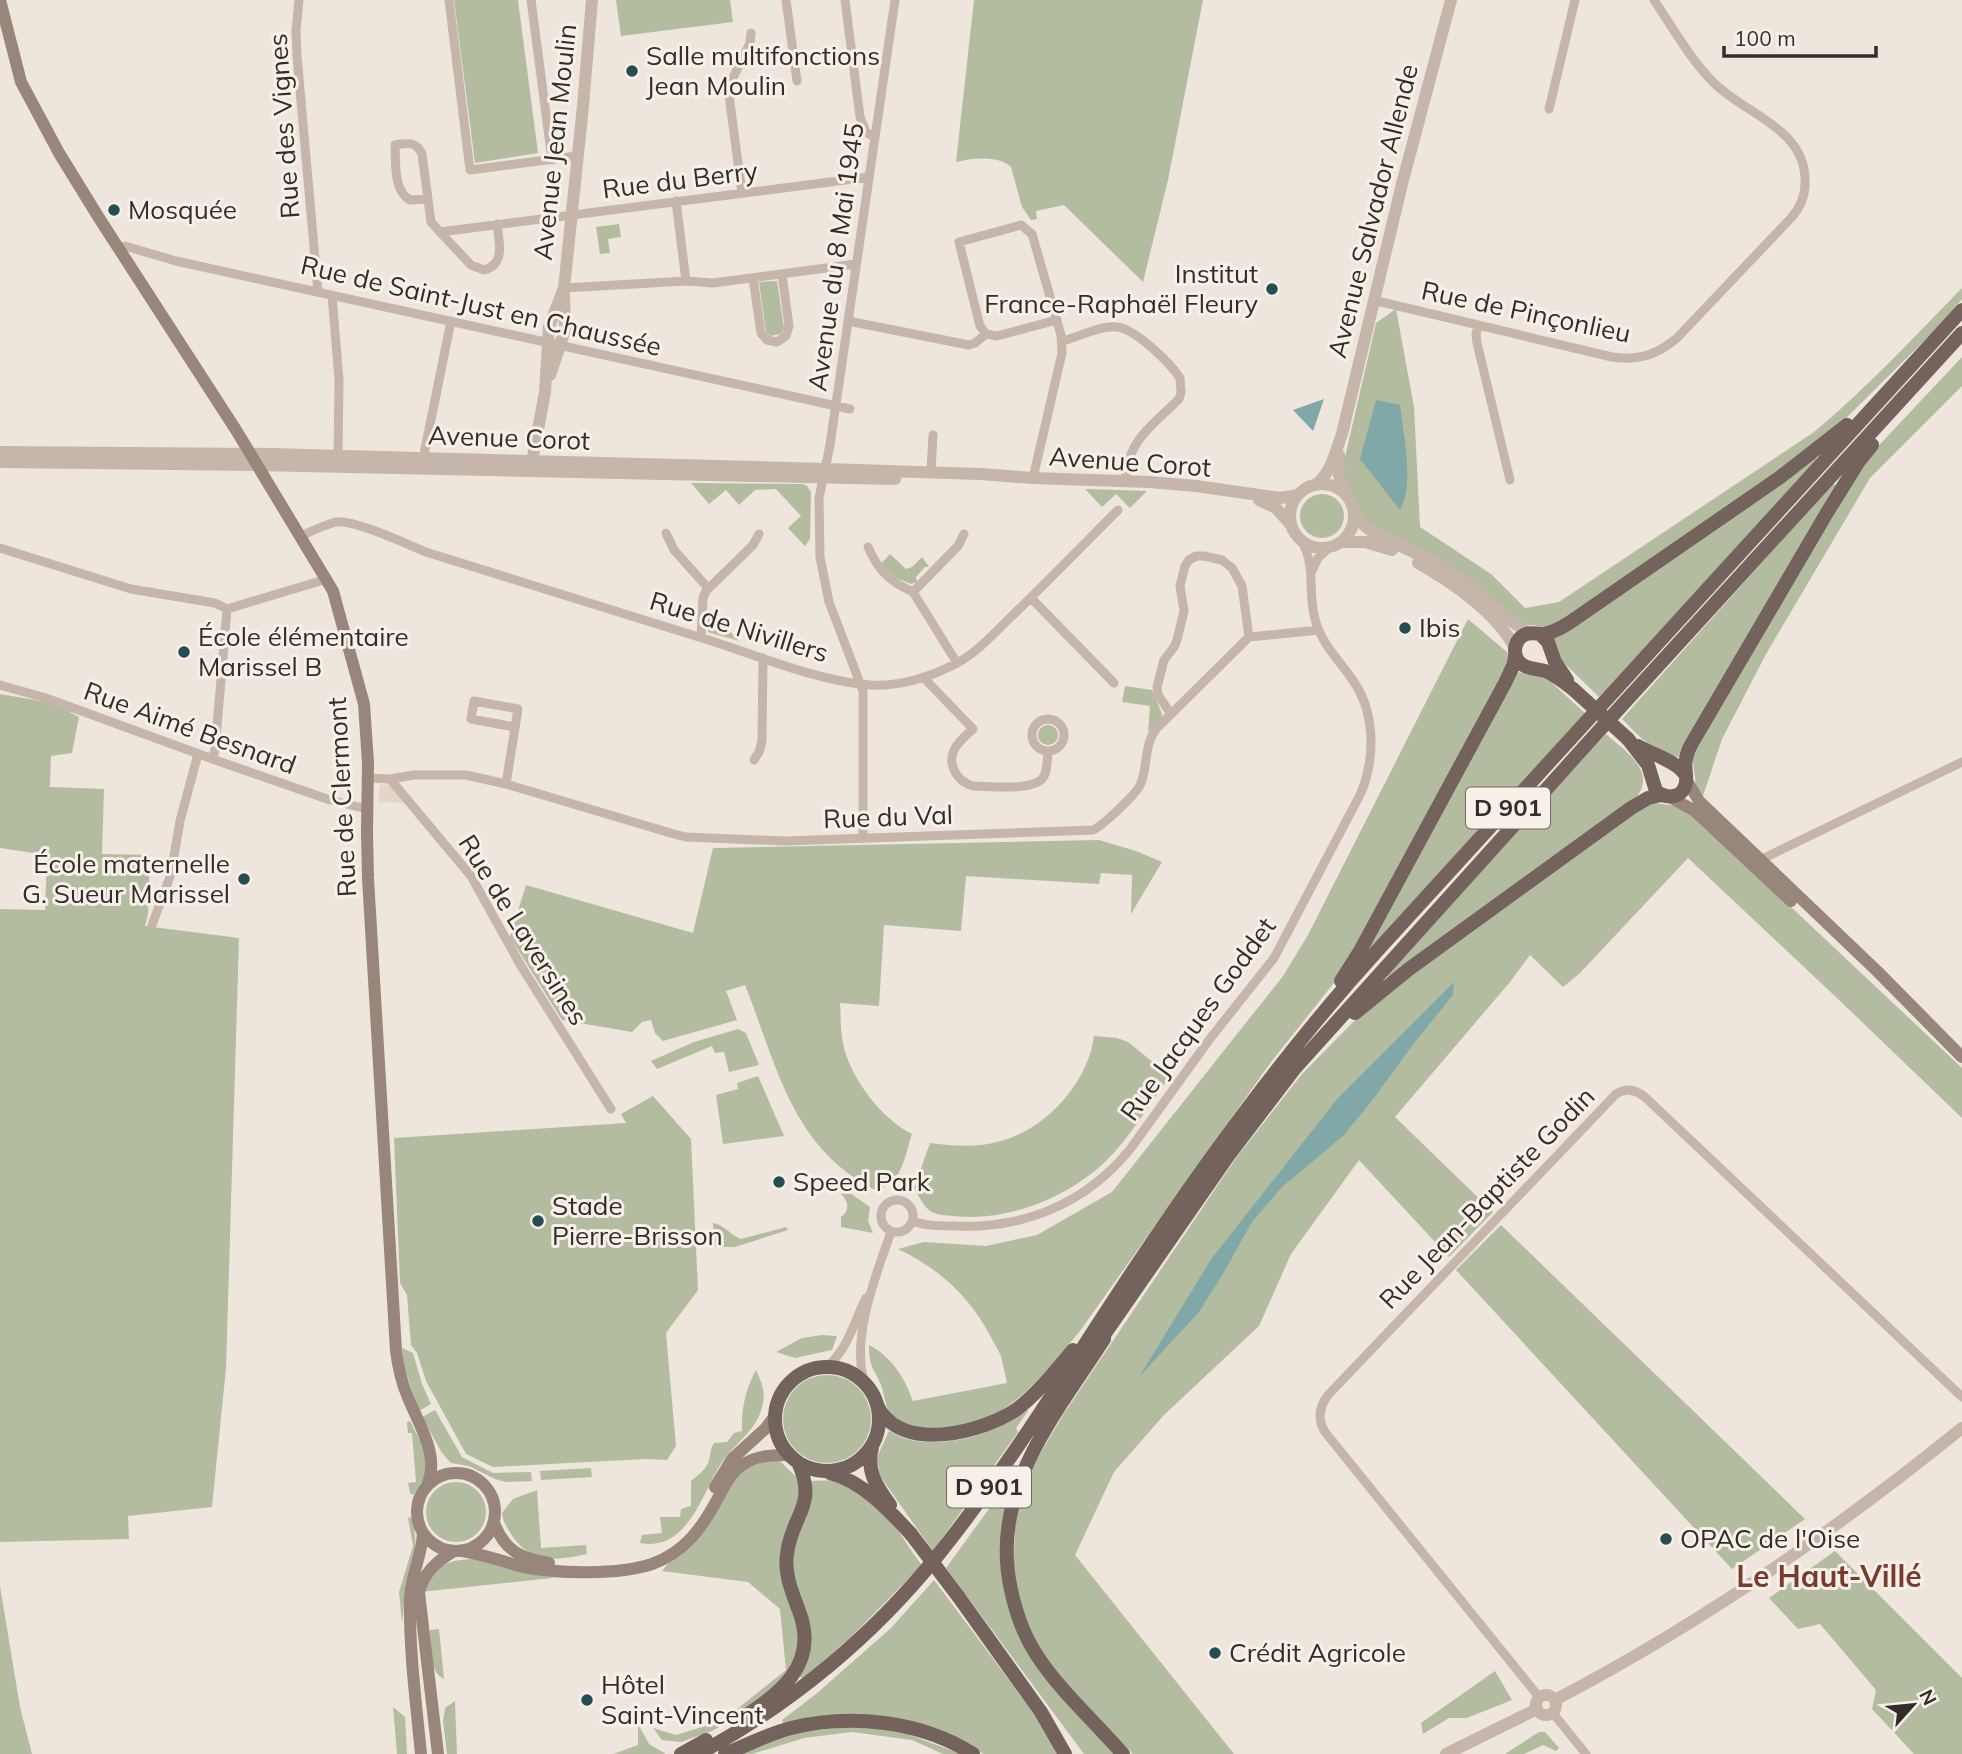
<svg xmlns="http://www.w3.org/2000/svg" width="1962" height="1754" viewBox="0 0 1962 1754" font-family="Mulish,sans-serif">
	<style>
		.green { fill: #b3bc9f }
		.plaza { fill: #e4d6c6 }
		.water { fill: #80a8a8 }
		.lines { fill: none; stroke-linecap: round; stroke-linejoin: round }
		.minor { stroke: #c5b5aa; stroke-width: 9 }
		.tertiary { stroke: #c5b5aa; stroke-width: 12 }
		.secondary { stroke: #98857c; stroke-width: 12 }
		.primary { stroke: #73635c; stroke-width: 14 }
		.primary-bridge { stroke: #73635c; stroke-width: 14 }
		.poi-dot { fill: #244e4f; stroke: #f7f0e9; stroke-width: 2.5 }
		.labels { text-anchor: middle; stroke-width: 6; stroke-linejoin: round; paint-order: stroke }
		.shield { fill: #f7f0e9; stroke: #6e6763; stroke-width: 2 }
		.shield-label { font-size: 24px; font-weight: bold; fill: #342c29 }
		.poi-label { font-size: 26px; fill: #342c29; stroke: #f7f0e9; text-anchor: start }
		.street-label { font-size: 26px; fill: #342c29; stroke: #f7f0e9 }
		.quarter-label { font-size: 30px; font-weight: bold; fill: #783b2d; stroke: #f7f0e9 }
	</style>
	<rect width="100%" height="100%" fill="#eee5dd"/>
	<!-- green -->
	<path class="green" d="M 454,0 L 518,0 L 538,153 L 475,163 Z
		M 616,0 L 730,0 L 733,22 L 621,36 Z
		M 974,0 L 1203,0 L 1168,180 L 1143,282 L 1064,205 L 1036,211 L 1037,219 L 1031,220 L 1022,207 L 1011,167 C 998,155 972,158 956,162 Z
		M 619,224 L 621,237 L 608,239 L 610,253 L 600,254 L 596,227 Z
		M 777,281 L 784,328 L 781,334 L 770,336 L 766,332 L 759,282 Z
		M 1962,288 L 1962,299 L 1934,331 L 1836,428 L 1795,459 L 1560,622 L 1549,627 L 1519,624 L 1362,520 L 1353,495 L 1346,487 L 1342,475 L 1345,457 L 1376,323 L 1396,309 L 1414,407 L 1420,527 L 1491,574 L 1525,608 L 1559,602 L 1814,432 C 1867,388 1914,337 1962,288 Z
		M 1962,357 L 1962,386 L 1870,478 L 1766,654 L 1722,739 L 1703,796 L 1696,785 L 1692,755 L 1868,457 Z
		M 1815,457 L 1818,460 L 1599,697 L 1562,661 L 1552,636 Z
		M 691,483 L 803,484 L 807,486 L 811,492 L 810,539 L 805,546 L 788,528 L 801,516 L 776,489 L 755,490 L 739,505 L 726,490 L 709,504 Z
		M 1832,484 L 1839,485 L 1682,757 C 1658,758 1637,734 1622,719 Z
		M 1085,489 L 1147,491 L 1130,508 L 1116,494 L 1102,507 Z
		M1300 516a22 22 0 1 1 44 0a22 22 0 1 1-44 0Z
		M 890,554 L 906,569 L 912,567 L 922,557 L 929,567 L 925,567 L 916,577 L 917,582 L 911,584 L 896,578 L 881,564 Z
		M 708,609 L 739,641 L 708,632 Z
		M 1468,619 L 1508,653 L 1505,671 L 1345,969 L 1271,1062 L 1080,1331 C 1056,1359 1032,1392 1000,1411 C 991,1417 976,1423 965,1425 C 946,1430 900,1431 889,1411 C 885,1404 884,1393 881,1385 C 873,1366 869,1368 869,1345 C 892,1357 904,1377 913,1401 L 1007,1383 C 1005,1374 1003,1365 1001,1356 C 998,1350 994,1343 991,1337 C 969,1296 940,1269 898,1249 L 924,1242 L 986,1246 L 1037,1235 L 1112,1192 L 1283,976 L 1308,935 Z
		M 1516,672 L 1536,675 L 1551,682 L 1586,714 L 1357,966 Z
		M 1125,686 L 1152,690 L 1162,714 L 1161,720 L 1148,732 L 1150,706 L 1122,702 Z
		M 0,694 L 53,703 L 79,717 L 72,753 L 51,756 L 50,787 L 104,789 L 102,854 L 150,855 L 148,914 L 145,926 L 239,938 L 226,1368 L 212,1507 L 128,1516 L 129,1539 L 0,1542 L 0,909 L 45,910 L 47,855 L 0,848 Z
		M1038 735a10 10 0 1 1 20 0a10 10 0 1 1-20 0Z
		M 1606,734 C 1620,747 1649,765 1642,787 C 1641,792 1636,797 1633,801 L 1390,978 L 1385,975 Z
		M 1655,803 L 1685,807 L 1962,1068 L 1962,1118 L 1838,999 L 1688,858 L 1580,973 L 1563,987 L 1530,955 L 1510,982 L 1395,1117 L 1493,1212 L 1449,1257 L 1359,1160 L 1291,1254 L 1259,1326 L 1164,1415 L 1114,1472 L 1075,1555 L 1234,1754 L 1133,1754 L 1070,1688 L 1037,1645 L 1025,1620 L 1013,1572 L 1016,1511 L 1034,1464 L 1063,1415 L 1236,1158 L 1302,1074 L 1366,1009 L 1638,806 Z
		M 1099,840 L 1136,851 L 1162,862 L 1131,914 L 1132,875 L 1101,873 L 1099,884 L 966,876 L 961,931 L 884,925 L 879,1006 L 840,1003 C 841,1016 840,1030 843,1043 C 849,1076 881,1119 912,1134 C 904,1157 903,1184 875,1190 C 791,1147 777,1065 745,985 L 726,991 L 737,1020 L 663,1041 L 655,1033 L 651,1020 L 642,1022 L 632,1032 L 562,1020 L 510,937 L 526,885 L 693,933 L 713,848 Z
		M 738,1029 L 746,1033 L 759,1065 L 729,1072 L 724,1052 L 715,1053 L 712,1046 L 657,1069 L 651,1061 L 694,1042 Z
		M 1094,1036 L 1117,1038 L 1128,1042 L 1170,1076 C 1150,1103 1130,1138 1106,1161 C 1067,1198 1008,1222 954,1216 C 946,1215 936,1216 929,1210 C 923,1205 918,1195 914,1188 L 930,1143 C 954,1146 977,1148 1001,1141 C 1046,1129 1088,1083 1094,1036 Z
		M 758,1076 L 784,1136 L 723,1144 L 716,1095 L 738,1089 L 737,1083 Z
		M 653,1096 L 691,1139 L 698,1290 L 666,1333 L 676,1446 L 667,1460 L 645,1459 L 493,1467 L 466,1454 L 426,1381 L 417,1353 L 411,1345 L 407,1295 L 400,1283 L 394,1138 L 626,1123 L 621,1114 Z
		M 847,1191 L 870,1207 L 868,1221 L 873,1233 L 841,1227 L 841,1217 C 850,1210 849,1202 841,1194 Z
		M 713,1223 C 725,1225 730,1235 741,1239 L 786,1227 L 788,1230 L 735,1247 L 715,1247 Z
		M 1501,1225 L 1805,1519 L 1732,1569 L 1456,1270 Z
		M 822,1335 L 837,1336 L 832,1350 L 795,1358 L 776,1352 L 802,1338 Z
		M 402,1348 L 413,1353 L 422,1384 L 431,1404 L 419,1411 L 404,1367 Z
		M 756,1370 C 764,1388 767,1396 759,1416 C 751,1434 733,1446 722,1462 C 702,1493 688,1552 640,1543 L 642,1535 L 662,1533 L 660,1517 L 680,1517 L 681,1509 L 691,1506 L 691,1481 C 698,1475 707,1469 709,1460 C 711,1453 710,1449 714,1443 L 727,1442 L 734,1433 L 742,1431 C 741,1409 746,1388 756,1370 Z
		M783 1419a44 44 0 1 1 88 0a44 44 0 1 1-88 0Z
		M 1025,1407 L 1028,1411 L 1016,1428 L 1018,1432 L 933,1551 L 880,1476 L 877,1457 L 889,1431 C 894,1433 899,1437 904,1438 C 930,1447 968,1441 992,1429 C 1004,1423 1014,1414 1025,1407 Z
		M 435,1410 L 462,1457 L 493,1473 L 531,1472 L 532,1481 L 506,1482 L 495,1479 L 469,1466 L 451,1463 L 442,1453 L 422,1417 Z
		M 410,1421 C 426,1453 437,1463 413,1495 L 410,1493 L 408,1483 L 416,1482 L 412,1433 L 408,1433 L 407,1422 Z
		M 766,1461 L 780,1461 L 796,1477 L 799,1488 L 799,1501 L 783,1540 L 801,1645 L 788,1677 L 743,1714 L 712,1731 L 681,1742 L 662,1740 L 653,1728 L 676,1735 L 712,1724 L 736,1710 L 786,1670 L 780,1609 L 748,1582 L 662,1571 L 736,1477 L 747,1468 Z
		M 591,1468 L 592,1477 L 541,1480 L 540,1471 Z
		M 1018,1469 L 1008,1496 L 1002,1541 L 1016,1621 L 1118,1754 L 1084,1754 L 946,1568 Z
		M 840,1480 C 857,1492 885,1511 896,1527 C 905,1540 912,1553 922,1565 L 854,1634 L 805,1678 L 797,1677 L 808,1657 L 791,1568 L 793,1545 L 811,1503 L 809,1481 Z
		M426 1512a30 30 0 1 1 60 0a30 30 0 1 1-60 0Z
		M 537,1490 L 541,1548 L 586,1545 L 587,1554 C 556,1561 530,1564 511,1534 C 507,1527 503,1522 502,1513 L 513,1499 Z
		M 411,1517 C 420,1547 413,1550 407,1578 C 403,1591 405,1609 402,1623 L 399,1592 L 413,1546 L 408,1518 Z
		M 1835,1551 L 1962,1678 L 1962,1754 L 1914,1754 L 1872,1709 L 1876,1690 L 1820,1624 L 1798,1629 L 1769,1598 Z
		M 474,1559 L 553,1578 L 420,1592 C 436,1567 443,1560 474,1559 Z
		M 934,1580 L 1042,1724 L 1057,1754 L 984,1754 L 952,1737 L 915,1725 L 784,1726 L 782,1720 L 816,1694 L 891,1628 Z
		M 0,1586 L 20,1707 L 32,1754 L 0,1754 Z
		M 439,1629 L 444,1679 C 428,1671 431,1646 430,1630 Z
		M 1495,1671 L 1512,1700 L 1467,1718 L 1449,1718 L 1423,1734 L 1421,1723 Z
		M 455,1701 L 457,1754 L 447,1754 L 443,1721 L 445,1708 Z
		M 393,1707 L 405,1717 L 407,1754 L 397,1754 Z
		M 638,1724 L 649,1744 L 666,1754 L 613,1754 L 638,1745 Z
		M 866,1725 L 907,1734 L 961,1754 L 943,1754 L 912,1740 L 852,1732 L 804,1738 L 752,1754 L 741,1754 L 792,1733 Z
		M 1539,1732 L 1545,1732 L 1559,1748 L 1556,1751 L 1543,1745 L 1524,1754 L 1505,1754 Z"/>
	<!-- plaza -->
	<path class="plaza" d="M 395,784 L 411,803 L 378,802 L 380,785 Z"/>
	<!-- water -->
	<path class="water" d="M 1324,399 L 1313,431 L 1293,410 Z
		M 1376,400 L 1400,405 C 1403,434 1415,483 1400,510 L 1360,459 Z
		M 1454,982 L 1453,995 L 1414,1043 L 1374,1098 L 1344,1135 L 1282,1187 L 1252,1222 L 1224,1272 L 1199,1312 L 1139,1377 L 1212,1258 L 1338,1098 Z"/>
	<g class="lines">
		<!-- minor -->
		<path class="minor" d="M 299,0 L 296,30 L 297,56 L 318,292
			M 449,0 L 470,170 L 577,156
			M 531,0 L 552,160
			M 786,0 L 797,81
			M 845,0 L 860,117 L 866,132 L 875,138
			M 1549,109 L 1575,0
			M 742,193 L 728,88 L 750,43 L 751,33
			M 428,199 L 410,200 C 393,191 396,162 395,145 C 407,143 416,141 422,154 L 431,222 L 440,232 L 869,177
			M 676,201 L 686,281
			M 440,232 L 471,265 L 484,270 C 506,264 499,242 497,224
			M 119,249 L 125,246 L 176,261 L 850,409
			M 753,278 L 761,333 L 767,340 L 777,342 L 786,336 L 789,326 L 782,274
			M 564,288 L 686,281 L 713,283 L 856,264
			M 332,295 L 339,380 L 338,461
			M 1373,300 L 1612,357 C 1638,361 1657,355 1677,338 L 1791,218 C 1801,207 1806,195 1805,179 C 1804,128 1745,114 1714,83 C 1690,59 1673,28 1654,0
			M 848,321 L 969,345 L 975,343 L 986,334
			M 1478,325 L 1476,334 L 1477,343 L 1510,480
			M 1063,341 C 1077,337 1102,325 1116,327 C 1135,328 1170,363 1180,378 L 1181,392 L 1179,399 C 1152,426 1128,439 1125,481
			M 422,464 L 451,321
			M 931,472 L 933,435
			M 1033,478 L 1062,353 L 1061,335 L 1032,234 L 1021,225 L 959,242 L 980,326 L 986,334 L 997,336 L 1057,320
			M 666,533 L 674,550 L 708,588
			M 301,536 C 312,531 324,525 336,522 C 354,519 410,546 429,553 C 520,581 611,609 702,638 C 754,654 816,681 870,685 C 899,687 931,677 957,663 C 978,652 995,632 1013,615 C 1048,581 1083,545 1118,510
			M 868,547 C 878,570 890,582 913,592
			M 0,548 L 131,589 L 215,603 L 227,609 L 327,579
			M 1312,571 L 1318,558 L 1330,547
			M 1031,598 L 1114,683
			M 701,637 L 703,598 L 706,591 L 753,545 L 759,534
			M 957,663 L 913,592 L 958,546 L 964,534
			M 923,677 L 973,729 C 966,735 958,742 954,750 C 947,766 958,782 973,786 C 989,786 1031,791 1042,779 C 1048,772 1047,760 1048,751
			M 0,685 L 46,698 L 218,761 L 330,800 L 367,809
			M 1171,714 L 1158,695 L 1157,687 L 1164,660 L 1174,647 L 1177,640 L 1184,611 L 1180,586 L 1185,566 L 1189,560 L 1196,556 L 1204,556 L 1222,560 L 1232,568 L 1242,586 L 1249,637
			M1032 735a16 16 0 1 1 32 0a16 16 0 1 1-32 0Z
			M 212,759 L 215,750 L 227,609
			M 754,760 L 759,752 L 762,741 L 763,658
			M 368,778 L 390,779 L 414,775 L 466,775 L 506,784 L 674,834 L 686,837 L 785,841 L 1093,830 C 1102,826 1138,793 1141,783 C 1148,765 1144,745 1156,729 L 1249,637 L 1319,630
			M 390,779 L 471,876 L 521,966 L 611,1109
			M 506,784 L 518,709 L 474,701 L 471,719 L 515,727
			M 863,839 L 863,691 L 829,602 L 820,557 L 819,498 L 830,445 L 895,0
			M 1756,862 L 1962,762
			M 152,925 L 171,874 L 180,821 L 198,754
			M881 1216a16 16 0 1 1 32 0a16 16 0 1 1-32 0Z
			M 912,1221 C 926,1226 941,1226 955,1226 C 1025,1229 1087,1203 1131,1148 L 1209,1040 L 1274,958 L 1361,793 C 1376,756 1375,711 1352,679 C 1338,659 1321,643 1315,619 C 1307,590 1317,568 1301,540
			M 827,1367 C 848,1349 854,1322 866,1298
			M 865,1384 C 850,1339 876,1275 891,1232
			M 1539,1697 L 1325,1432 C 1317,1419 1319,1407 1328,1395 L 1616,1094 C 1627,1087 1637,1090 1646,1098 L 1962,1397
			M 1552,1712 L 1586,1754"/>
		<!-- tertiary -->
		<path class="tertiary" d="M 550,375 L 565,330 L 564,294
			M 0,452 L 272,454 L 826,469 L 980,474 L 1033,478 L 1149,482 L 1196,486 L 1280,498 L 1298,495
			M 1339,455 L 1339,475 L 1346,495
			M 0,462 L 257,465 L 895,479
			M 531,467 L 545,392 L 549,327 L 564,288 L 583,106 L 592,0
			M1290 516a32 32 0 1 1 64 0a32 32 0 1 1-64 0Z
			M 1316,485 C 1332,471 1335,453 1342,434 L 1402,184 L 1451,0
			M 1259,500 L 1276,508 L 1291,525
			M 1354,514 C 1367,532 1383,538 1403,547 C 1429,559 1455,574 1477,592 C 1495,606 1509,622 1529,633
			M 1341,542 L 1365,542 L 1392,550
			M 1418,563 C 1452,582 1497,613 1515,648
			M1536 1705a10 10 0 1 1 20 0a10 10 0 1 1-20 0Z
			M 1555,1700 C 1700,1624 1835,1531 1962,1428
			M 1446,1754 L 1537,1709"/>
		<!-- secondary -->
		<path class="secondary" d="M 0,0 L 21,82 L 59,153 L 99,218 L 236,430 L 333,591 L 364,704 L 368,763 L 367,832 L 368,878 L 396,1351 C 398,1366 401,1381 407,1395 C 417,1422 441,1455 427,1485
			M 1686,779 L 1699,801 L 1877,971 L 1962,1057
			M 1670,797 L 1695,811 L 1791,901
			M417 1512a39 39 0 1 1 78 0a39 39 0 1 1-78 0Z
			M 715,1487 L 732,1459 L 765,1429 L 775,1416
			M 494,1523 C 505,1551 520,1558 549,1563
			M 462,1551 C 483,1554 503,1562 524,1567 C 558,1574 619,1575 652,1564 C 685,1552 702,1528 718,1498 C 725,1485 731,1472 744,1464 C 757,1455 775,1455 790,1455
			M 421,1754 C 416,1702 409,1650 410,1597 C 411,1575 422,1555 423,1533
			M 438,1754 L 419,1593 C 423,1573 437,1561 454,1551"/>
		<!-- primary -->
		<path class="primary" d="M 1540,634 L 1548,642 L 1555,662 L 1567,680
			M 1573,689 C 1564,682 1555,675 1545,671 C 1538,669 1529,669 1523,665 C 1511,658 1513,639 1526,634 C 1532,632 1537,634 1543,634 C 1552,633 1561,628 1569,623 L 1779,478 L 1847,425
			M 1628,739 L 1648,765 L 1656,791 C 1667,800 1684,798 1686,782 C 1687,774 1684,767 1686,759 C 1687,753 1689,748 1692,743 L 1828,511 L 1859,461 L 1872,445
			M 1638,746 C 1651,754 1676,761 1684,773
			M 1341,981 L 1360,951 L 1505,683 L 1513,666 L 1515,656
			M 1355,1013 L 1409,969 L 1631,808 L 1648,798 L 1661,795
			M 1104,1339 C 1054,1417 989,1491 1011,1590 C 1016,1613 1023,1634 1036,1654 C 1060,1691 1094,1721 1123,1754
			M 1097,1345 L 1228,1156 L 1295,1068 L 1624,703 L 1962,333
			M775 1419a52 52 0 1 1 104 0a52 52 0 1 1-104 0Z
			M 877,1405 C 900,1454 982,1433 1017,1409 C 1038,1393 1056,1370 1073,1350
			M 872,1447 C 866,1471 876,1486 890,1505
			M 830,1473 C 862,1481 889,1510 911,1534
			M 958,1596 L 1041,1712 L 1065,1754
			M 738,1721 C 779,1694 820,1665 799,1611 C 792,1592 784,1574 787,1554 C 792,1513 818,1507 798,1462
			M 681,1754 L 706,1740
			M 698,1754 C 790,1705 873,1636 938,1555 C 1012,1463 1072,1362 1137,1265 C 1210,1155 1288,1049 1376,952 L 1962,310
			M 725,1754 C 747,1745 768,1734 791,1728 C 850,1713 921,1721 973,1754"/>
		<!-- primary-bridge -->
		<path class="primary-bridge" d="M 1573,689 L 1628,739
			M 911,1534 L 958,1596"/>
	</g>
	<!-- markers -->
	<g class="poi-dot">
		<circle cx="632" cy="71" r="7"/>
		<circle cx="114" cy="210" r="7"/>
		<circle cx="1272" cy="289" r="7"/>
		<circle cx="1405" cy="628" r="7"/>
		<circle cx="184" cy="652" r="7"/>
		<circle cx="244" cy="879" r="7"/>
		<circle cx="779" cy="1182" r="7"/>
		<circle cx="538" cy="1221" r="7"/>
		<circle cx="1666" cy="1539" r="7"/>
		<circle cx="1215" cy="1653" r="7"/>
		<circle cx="587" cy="1700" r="7"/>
	</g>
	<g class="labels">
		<!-- shield labels -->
		<g class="shield">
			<rect x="1466" y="787.5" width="84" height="41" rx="5"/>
			<rect x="947" y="1466.5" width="84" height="41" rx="5"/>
		</g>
		<g class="shield-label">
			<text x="1508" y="816">D 901</text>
			<text x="989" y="1495">D 901</text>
		</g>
		<!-- poi labels -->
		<g class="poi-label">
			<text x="646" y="65">Salle multifonctions<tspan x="646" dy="30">Jean Moulin</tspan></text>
			<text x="128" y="219">Mosquée</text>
			<text x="1258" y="283" text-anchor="end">Institut<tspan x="1258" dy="30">France-Raphaël Fleury</tspan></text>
			<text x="1419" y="637">Ibis</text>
			<text x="198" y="646">École élémentaire<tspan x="198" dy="30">Marissel B</tspan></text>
			<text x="230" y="873" text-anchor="end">École maternelle<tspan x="230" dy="30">G. Sueur Marissel</tspan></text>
			<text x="793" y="1191">Speed Park</text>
			<text x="552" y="1215">Stade<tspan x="552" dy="30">Pierre-Brisson</tspan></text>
			<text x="1680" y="1548">OPAC de l'Oise</text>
			<text x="1229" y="1662">Crédit Agricole</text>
			<text x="601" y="1694">Hôtel<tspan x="601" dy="30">Saint-Vincent</tspan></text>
		</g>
		<!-- street labels -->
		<g class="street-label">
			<text transform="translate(284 126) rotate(-94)" y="9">Rue des Vignes</text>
			<text transform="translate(555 142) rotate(-84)" y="9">Avenue Jean Moulin</text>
			<text transform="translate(680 180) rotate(-7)" y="9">Rue du Berry</text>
			<text transform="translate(1373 211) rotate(-76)" y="9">Avenue Salvador Allende</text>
			<text transform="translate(836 257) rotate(-82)" y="9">Avenue du 8 Mai 1945</text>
			<text transform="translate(481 306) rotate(13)" y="9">Rue de Saint-Just en Chaussée</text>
			<text transform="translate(1526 312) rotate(12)" y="9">Rue de Pinçonlieu</text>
			<text transform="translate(509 438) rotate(2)" y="9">Avenue Corot</text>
			<text transform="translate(1130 462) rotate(4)" y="9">Avenue Corot</text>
			<text transform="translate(739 627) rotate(17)" y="9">Rue de Nivillers</text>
			<text transform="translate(190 728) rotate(20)" y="9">Rue Aimé Besnard</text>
			<text transform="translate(342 797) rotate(-93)" y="9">Rue de Clermont</text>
			<text transform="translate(888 817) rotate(-2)" y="9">Rue du Val</text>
			<text transform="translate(523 930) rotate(58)" y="9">Rue de Laversines</text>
			<text transform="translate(1198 1019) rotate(-54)" y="9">Rue Jacques Goddet</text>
			<text transform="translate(1487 1198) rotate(-46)" y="9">Rue Jean-Baptiste Godin</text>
		</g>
		<!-- quarter labels -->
		<g class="quarter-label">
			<text x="1829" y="1587">Le Haut-Villé</text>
		</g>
	</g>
	<!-- north arrow -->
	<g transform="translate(1913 1705) rotate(63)" stroke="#f7f0e9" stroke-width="5" paint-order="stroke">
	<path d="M0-5L12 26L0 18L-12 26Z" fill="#342c29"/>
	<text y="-10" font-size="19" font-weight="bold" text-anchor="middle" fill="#342c29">N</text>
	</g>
	<!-- scale -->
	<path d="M1724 46v10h152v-10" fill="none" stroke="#342c29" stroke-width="3.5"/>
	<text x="1734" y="46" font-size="21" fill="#342c29" stroke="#f7f0e9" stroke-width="5" paint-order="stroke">100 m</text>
</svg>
